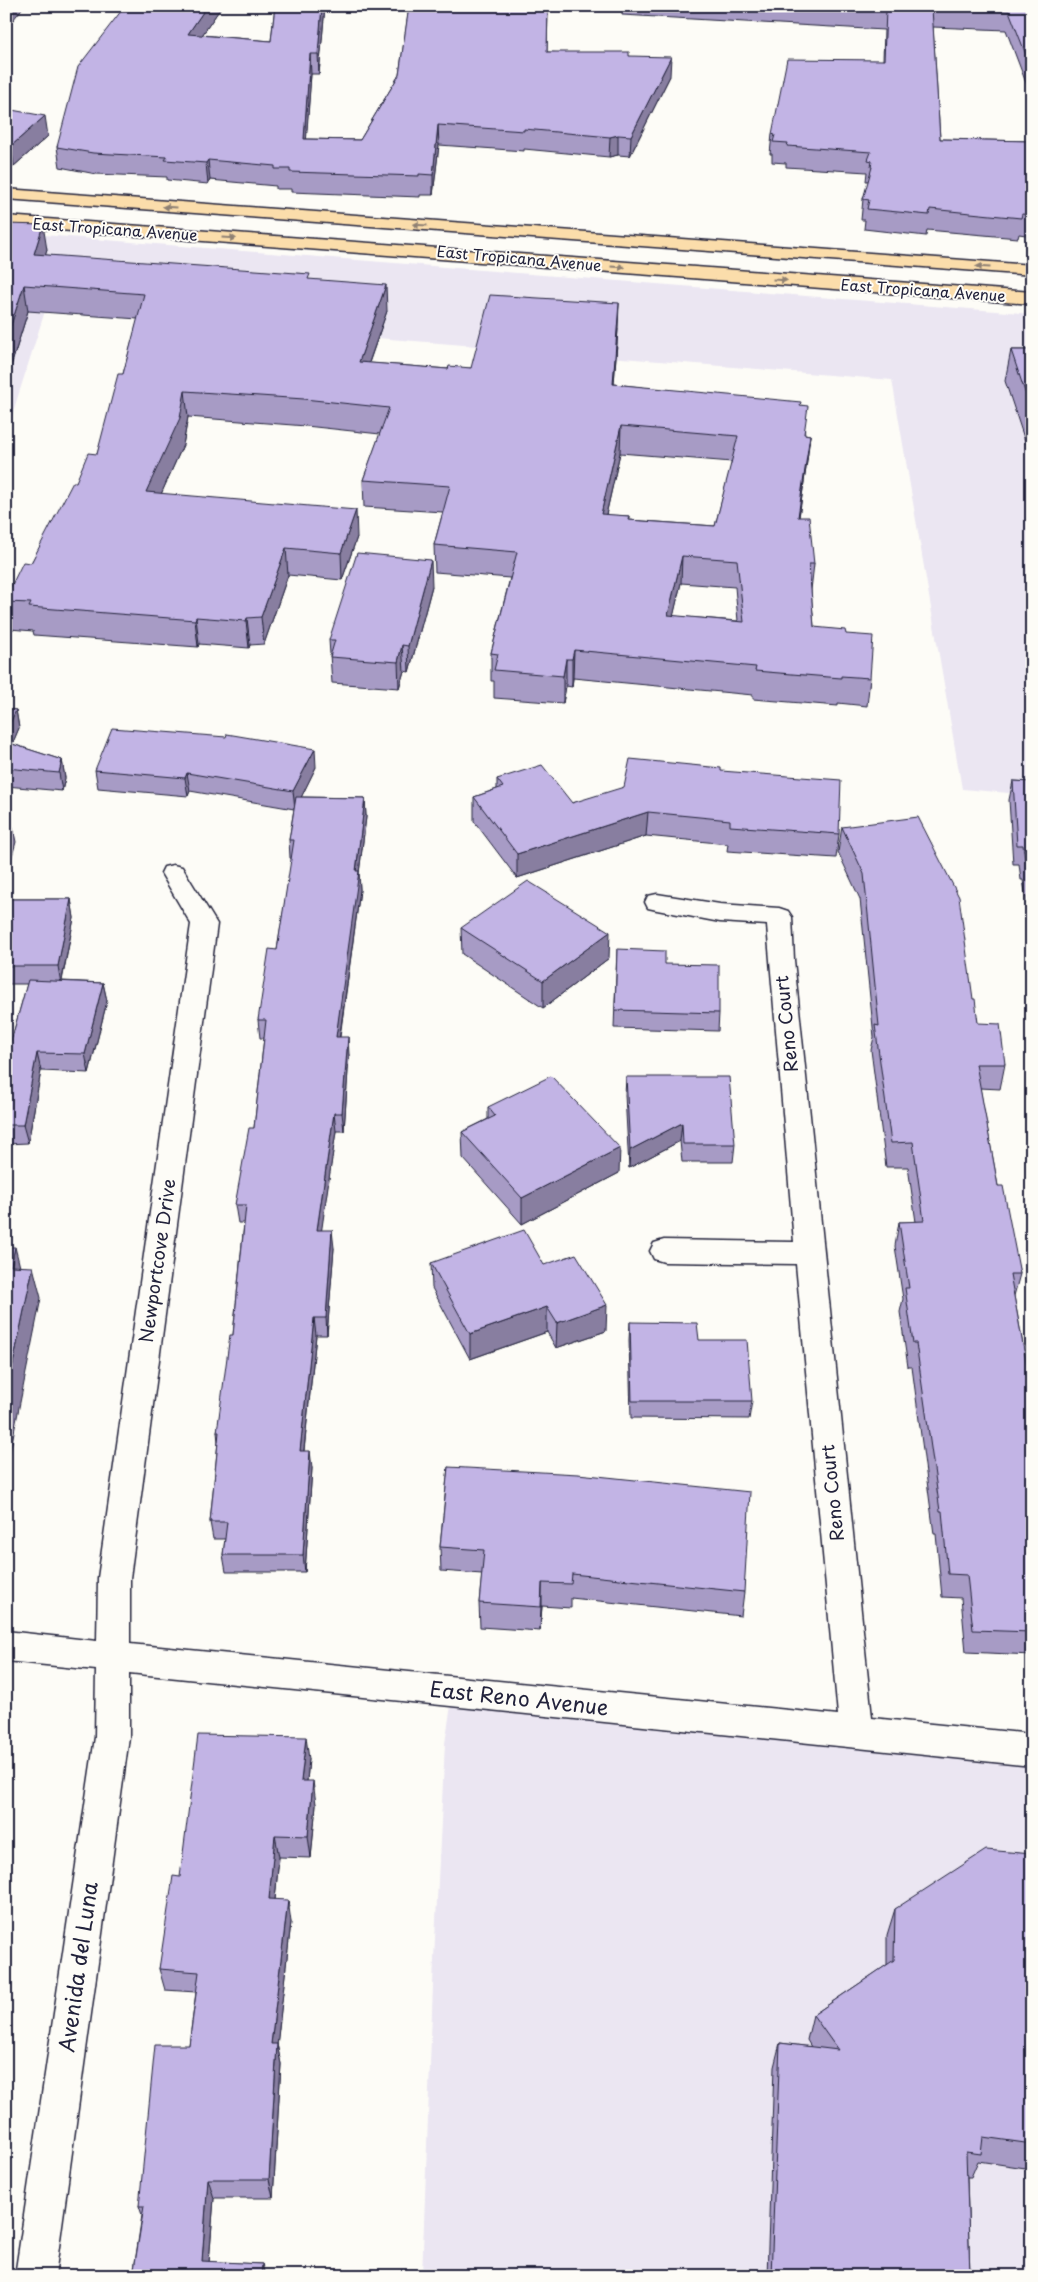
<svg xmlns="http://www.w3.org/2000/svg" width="1038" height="2282" viewBox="0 0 1038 2282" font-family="'Playpen Sans',sans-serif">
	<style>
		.built { fill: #ebe6f2 }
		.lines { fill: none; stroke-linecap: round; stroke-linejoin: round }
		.minor-casing { stroke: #22223b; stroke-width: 3 }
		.major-casing { stroke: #22223b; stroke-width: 3 }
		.minor { fill: #fdfcf7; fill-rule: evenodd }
		.major { fill: #fbddab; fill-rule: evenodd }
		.wall { fill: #a79bc5; stroke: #22223b; fill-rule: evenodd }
		.shaded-wall { fill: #887ea0; stroke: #22223b }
		.building { fill: #c2b4e5; stroke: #22223b; fill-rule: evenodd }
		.oneway { fill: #8e8073 }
		.labels { text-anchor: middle; stroke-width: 4; stroke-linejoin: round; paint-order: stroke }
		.far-street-label { font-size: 15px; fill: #22223b; stroke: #fdfcf7 }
		.street-label { font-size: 18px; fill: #22223b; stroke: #fdfcf7 }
		.near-street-label { font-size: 21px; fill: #22223b; stroke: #fdfcf7 }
	</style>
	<rect width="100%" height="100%" fill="#fdfcf7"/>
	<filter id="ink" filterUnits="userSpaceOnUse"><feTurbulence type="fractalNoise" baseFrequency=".02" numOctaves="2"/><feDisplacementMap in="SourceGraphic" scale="10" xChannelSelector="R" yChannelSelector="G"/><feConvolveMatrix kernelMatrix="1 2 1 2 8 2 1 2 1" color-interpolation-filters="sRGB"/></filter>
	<g filter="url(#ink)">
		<!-- built -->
		<path class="built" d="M 6,232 L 1032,314 L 1032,795 L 962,789 L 892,380 L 45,311 L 6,434 Z
			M 453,1693 L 1032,1750 L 1032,2276 L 422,2276 L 434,1959 L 445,1743 Z"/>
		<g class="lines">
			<defs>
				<path id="minor" d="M 173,865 L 182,867 L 217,924 L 130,1578 L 130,1644 L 838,1715 L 796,1264 L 664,1262 L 654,1259 L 650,1251 L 654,1243 L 664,1240 L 794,1242 L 767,925 L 720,922 L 657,910 L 648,908 L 645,902 L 648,896 L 657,894 L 720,904 L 779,908 L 788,911 L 792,917 L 794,960 L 872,1718 L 1032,1734 L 1032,1766 L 129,1673 L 129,1737 L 55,2276 L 15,2276 L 95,1737 L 96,1670 L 6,1661 L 6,1631 L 97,1641 L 98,1578 L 191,924 L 161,873 L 164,867 Z"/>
				<path id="major" d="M 6,189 L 1032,265 L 1032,275 L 6,199 Z
					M 6,216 L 1032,292 L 1032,304 L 6,226 Z"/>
			</defs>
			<!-- minor casing -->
			<use href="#minor" class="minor-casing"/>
			<!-- major casing -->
			<use href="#major" class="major-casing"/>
			<!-- minor -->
			<use href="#minor" class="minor"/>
			<!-- major -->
			<use href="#major" class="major"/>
		</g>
		<!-- wall -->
		<path class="wall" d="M 125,6 L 222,6 L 202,35 L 271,41 L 275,6 L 325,6 L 319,74 L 311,74 L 306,139 L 360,140 L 399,75 L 409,8 L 350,6 L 1032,6 L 1032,236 L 1019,234 L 1018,238 L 927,230 L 926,236 L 864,229 L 865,220 L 861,220 L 863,199 L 869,181 L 866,181 L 867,172 L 786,167 L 786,163 L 772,162 L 772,154 L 770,154 L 772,134 L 883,60 L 884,30 L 622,15 L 622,11 L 548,9 L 547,52 L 629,56 L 670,76 L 630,156 L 618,155 L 609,157 L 524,149 L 524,151 L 439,145 L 433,195 L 420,195 L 420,197 L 291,192 L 291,189 L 276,189 L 276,186 L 210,180 L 208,184 L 167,180 L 167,177 L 96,174 L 60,167 L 57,147 ZM 933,27 L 1006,30 L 1031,96 L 1028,141 L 940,139 Z
			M 6,109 L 48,136 L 14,166 L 6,165 Z
			M 6,224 L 47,250 L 45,255 L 310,280 L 387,311 L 369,363 L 448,369 L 471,368 L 618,329 L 614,384 L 801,405 L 805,434 L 810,435 L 807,461 L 799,517 L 814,564 L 811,590 L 814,627 L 846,634 L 870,678 L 867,706 L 838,703 L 838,706 L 753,699 L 753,695 L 573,678 L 572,687 L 566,686 L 563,703 L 494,698 L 494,681 L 491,681 L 491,653 L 510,578 L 435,572 L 434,545 L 443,512 L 364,507 L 363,480 L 380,434 L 306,426 L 188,417 L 183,445 L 161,494 L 357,537 L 342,580 L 288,575 L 264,644 L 250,645 L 249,648 L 199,644 L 198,647 L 34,635 L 33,631 L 10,629 L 6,612 L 6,597 L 31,563 L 76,482 L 97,454 L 123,374 L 138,319 L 28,311 L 6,382 ZM 620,453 L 732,462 L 715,526 L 629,520 L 629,516 L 606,515 ZM 681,583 L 735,587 L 738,621 L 673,616 Z
			M 1011,350 L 1032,350 L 1032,462 L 1005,381 Z
			M 432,586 L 409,672 L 404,671 L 399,688 L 332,683 L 329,640 Z
			M 6,709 L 16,710 L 19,728 L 12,744 L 62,760 L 65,778 L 62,791 L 6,786 Z
			M 316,767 L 301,797 L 365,798 L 366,817 L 359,873 L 360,890 L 340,1037 L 349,1055 L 344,1131 L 336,1131 L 321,1230 L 334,1248 L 327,1335 L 316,1335 L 304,1451 L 312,1468 L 305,1572 L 226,1572 L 223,1555 L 225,1539 L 213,1539 L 210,1522 L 218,1442 L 217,1432 L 233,1335 L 244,1223 L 238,1223 L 235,1205 L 254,1128 L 264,1038 L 260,1038 L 258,1020 L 277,950 L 292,859 L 290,858 L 289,840 L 294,809 L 190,791 L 188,796 L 98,788 L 95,770 Z
			M 721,771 L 839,834 L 836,858 L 727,851 L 728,844 L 646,836 L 517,878 L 474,821 L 474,797 L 497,789 L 497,779 L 572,803 Z
			M 1013,781 L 1032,782 L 1032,916 L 1029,916 L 1023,880 L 1021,880 L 1019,864 L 1013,864 L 1009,800 Z
			M 842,827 L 973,999 L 978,1023 L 1005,1064 L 1000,1089 L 980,1088 L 998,1186 L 1020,1274 L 1014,1296 L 1032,1394 L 1032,1655 L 966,1652 L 961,1598 L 942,1597 L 936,1534 L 934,1534 L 912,1367 L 908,1367 L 900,1312 L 903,1299 L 895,1246 L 899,1222 L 916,1222 L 908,1167 L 886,1167 L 871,1050 L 874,1037 L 860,899 L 838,852 Z
			M 6,899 L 71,899 L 74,918 L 62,981 L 103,983 L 107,1001 L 89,1073 L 41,1071 L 28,1143 L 6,1144 L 6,1059 L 27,984 L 6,984 Z
			M 461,928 L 609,958 L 543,1008 L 462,954 Z
			M 617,949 L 665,964 L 719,1013 L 718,1031 L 614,1028 Z
			M 626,1077 L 735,1144 L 733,1162 L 682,1162 L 680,1141 L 629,1168 L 625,1095 Z
			M 488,1107 L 619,1173 L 522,1224 L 463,1158 L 462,1132 L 488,1119 Z
			M 431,1263 L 544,1265 L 606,1331 L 556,1348 L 547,1332 L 470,1359 L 432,1288 Z
			M 630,1322 L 699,1340 L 752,1401 L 749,1419 L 631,1418 L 629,1340 Z
			M 448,1467 L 744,1592 L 741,1616 L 571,1598 L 571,1608 L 542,1606 L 540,1631 L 480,1627 L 479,1603 L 482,1574 L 441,1571 L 440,1547 Z
			M 309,1759 L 307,1781 L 316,1804 L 311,1858 L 279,1857 L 275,1900 L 291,1922 L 277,2044 L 281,2064 L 273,2198 L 214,2198 L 209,2262 L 262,2264 L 265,2276 L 133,2276 L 142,2215 L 139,2206 L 189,2045 L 196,1992 L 165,1990 L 159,1969 L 180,1877 Z
			M 1032,1854 L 1032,2169 L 978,2161 L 971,2177 L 967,2177 L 970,2276 L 767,2276 L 774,2067 L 780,2043 L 811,2047 L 807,2040 L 813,2015 L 887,1965 L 887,1935 L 895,1909 Z"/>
		<!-- shaded-wall -->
		<path class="shaded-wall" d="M 6,6 L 24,6 L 6,29 Z
			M 207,6 L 222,6 L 190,53 L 188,34 Z
			M 322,6 L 325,6 L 319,74 L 318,54 Z
			M 310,54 L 311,74 L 305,159 L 304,139 Z
			M 671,57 L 670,76 L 630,156 L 631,136 Z
			M 45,116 L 48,136 L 14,166 L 11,146 Z
			M 438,125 L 439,145 L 433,195 L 433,175 Z
			M 618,135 L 618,155 L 609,157 L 610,137 Z
			M 208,160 L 210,180 L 208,184 L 206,163 Z
			M 43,225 L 47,250 L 38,279 L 34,254 Z
			M 24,285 L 28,311 L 6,382 L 6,340 Z
			M 386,285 L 387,311 L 360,388 L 359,362 Z
			M 619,303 L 618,329 L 612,410 L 613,384 Z
			M 185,391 L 188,417 L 183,445 L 150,519 L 146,492 Z
			M 621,426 L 620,453 L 600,541 L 601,514 Z
			M 810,435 L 807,461 L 795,544 L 798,517 Z
			M 356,510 L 357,537 L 342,580 L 341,553 Z
			M 286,548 L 288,575 L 264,644 L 261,617 Z
			M 682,556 L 681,583 L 667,643 L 668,615 Z
			M 431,560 L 432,586 L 409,672 L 408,646 Z
			M 196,617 L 199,644 L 198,647 L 195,620 Z
			M 247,618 L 250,645 L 249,648 L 246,621 Z
			M 402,645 L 404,671 L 399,688 L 398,662 Z
			M 574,650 L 573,678 L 572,687 L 572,659 Z
			M 566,659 L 566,686 L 563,703 L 563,676 Z
			M 16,710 L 19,728 L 6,759 L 6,732 Z
			M 315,749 L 316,767 L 295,810 L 293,791 Z
			M 62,760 L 65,778 L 62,791 L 59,773 Z
			M 187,773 L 190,791 L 188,796 L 185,778 Z
			M 365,798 L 366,817 L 359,873 L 360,890 L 337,1055 L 336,1037 Z
			M 648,812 L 646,836 L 517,878 L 517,854 Z
			M 12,823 L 16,842 L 6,877 L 6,844 Z
			M 71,899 L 74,918 L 61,984 L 58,966 Z
			M 610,932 L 609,958 L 543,1008 L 543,981 Z
			M 103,983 L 107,1001 L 89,1073 L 85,1054 Z
			M 348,1037 L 349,1055 L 344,1131 L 342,1113 Z
			M 37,1053 L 41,1071 L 28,1143 L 23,1125 Z
			M 334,1113 L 336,1131 L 319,1248 L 317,1230 Z
			M 682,1123 L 680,1141 L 629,1168 L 630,1150 Z
			M 620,1148 L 619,1173 L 522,1224 L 522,1198 Z
			M 332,1230 L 334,1248 L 327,1335 L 326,1318 Z
			M 15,1247 L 23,1279 L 11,1266 Z
			M 33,1267 L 41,1298 L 6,1472 L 6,1397 Z
			M 607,1305 L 606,1331 L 556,1348 L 557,1323 Z
			M 547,1307 L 547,1332 L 470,1359 L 470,1334 Z
			M 314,1318 L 316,1335 L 302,1468 L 300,1451 Z
			M 310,1451 L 312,1468 L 305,1572 L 303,1555 Z
			M 542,1583 L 542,1606 L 540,1631 Z
			M 306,1737 L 309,1759 L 305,1803 L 301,1781 Z
			M 313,1781 L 316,1804 L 311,1858 L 308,1836 Z
			M 275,1835 L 279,1857 L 273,1921 L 269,1899 Z
			M 288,1900 L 291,1922 L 275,2064 L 271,2044 Z
			M 277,2044 L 281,2064 L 273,2198 L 269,2179 Z
			M 208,2179 L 214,2198 L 208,2276 L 202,2261 Z
			M 262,2264 L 265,2276 L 261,2276 Z"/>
		<!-- building -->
		<path class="building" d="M 125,6 L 207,6 L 188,34 L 271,41 L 275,6 L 322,6 L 318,54 L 310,54 L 304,139 L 360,140 L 399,75 L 409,6 L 548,6 L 547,52 L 629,52 L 629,56 L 671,57 L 631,136 L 618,135 L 610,137 L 524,129 L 524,131 L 438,125 L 433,175 L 419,174 L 419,176 L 290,172 L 290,169 L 275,169 L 275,166 L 208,160 L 206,163 L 165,160 L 167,157 L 93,153 L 57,147 L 78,67 Z
			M 812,6 L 1032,6 L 1032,70 L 1009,11 L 932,8 L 940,139 L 1031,141 L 1032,121 L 1032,215 L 1022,214 L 1021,218 L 930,209 L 929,215 L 867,209 L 869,200 L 863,199 L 872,167 L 871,167 L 872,161 L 868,160 L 871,152 L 787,146 L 788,143 L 773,142 L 775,135 L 772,134 L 787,59 L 884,60 L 886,10 Z
			M 6,109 L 45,116 L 11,146 L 6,145 Z
			M 6,224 L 43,225 L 34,254 L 310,274 L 308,279 L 386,285 L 359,362 L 448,369 L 449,366 L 471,368 L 490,295 L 619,303 L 613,384 L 801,402 L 800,405 L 808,406 L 804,434 L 810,435 L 798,517 L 809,517 L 814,564 L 809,564 L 814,627 L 845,630 L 846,634 L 873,636 L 870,678 L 841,676 L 841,678 L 755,671 L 756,667 L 574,650 L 572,659 L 566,659 L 563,676 L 494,670 L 498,654 L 491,653 L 517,552 L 434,545 L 450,486 L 363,480 L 389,408 L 304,399 L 185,391 L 180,418 L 146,492 L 356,510 L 341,553 L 286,548 L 261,617 L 247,618 L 246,621 L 196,617 L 195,620 L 29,607 L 31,603 L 6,602 L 6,597 L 23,562 L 31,563 L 73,482 L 76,482 L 88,453 L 97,454 L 118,374 L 123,374 L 144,294 L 24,285 L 6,340 ZM 621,426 L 738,436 L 715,526 L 628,520 L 629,516 L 601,514 ZM 682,556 L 737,560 L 744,622 L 668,615 Z
			M 1011,350 L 1032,350 L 1032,413 Z
			M 357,553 L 431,560 L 408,646 L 402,645 L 398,662 L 330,657 L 335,640 L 329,640 Z
			M 6,709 L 16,710 L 6,732 Z
			M 112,728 L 226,737 L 227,734 L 315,749 L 293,791 L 187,773 L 185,778 L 95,770 Z
			M 6,742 L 62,760 L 59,773 L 6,768 Z
			M 630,759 L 721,768 L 721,771 L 841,780 L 839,834 L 730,826 L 730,820 L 648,812 L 517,854 L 474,797 L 503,787 L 497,779 L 542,765 L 572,803 L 624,787 Z
			M 1013,781 L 1032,782 L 1032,889 L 1028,860 L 1025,860 L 1023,845 L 1017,845 Z
			M 296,797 L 365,798 L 356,871 L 359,871 L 336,1037 L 348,1037 L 342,1113 L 334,1113 L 317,1230 L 332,1230 L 326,1318 L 314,1318 L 300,1451 L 310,1451 L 303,1555 L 223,1555 L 227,1522 L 210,1522 L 219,1432 L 217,1432 L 230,1335 L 233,1335 L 246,1205 L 235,1205 L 249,1128 L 254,1128 L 266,1020 L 258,1020 L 269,949 L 277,950 L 294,840 L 289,840 Z
			M 918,817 L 959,897 L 973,999 L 975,999 L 978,1023 L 1000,1024 L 1005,1064 L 976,1064 L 998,1186 L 1003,1186 L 1020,1274 L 1010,1274 L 1032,1394 L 1032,1632 L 973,1630 L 967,1575 L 948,1574 L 942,1511 L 940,1511 L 916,1343 L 913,1343 L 905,1288 L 909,1288 L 899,1222 L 924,1221 L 913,1142 L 891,1143 L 875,1025 L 879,1026 L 864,874 L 842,827 Z
			M 6,823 L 12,823 L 6,844 Z
			M 528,881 L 610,932 L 543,981 L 461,928 Z
			M 6,899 L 71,899 L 58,966 L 6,966 Z
			M 617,949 L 665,951 L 665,964 L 719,965 L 719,1013 L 615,1010 Z
			M 28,980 L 103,983 L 85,1054 L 37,1053 L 23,1125 L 6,1125 L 6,1059 Z
			M 551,1076 L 620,1148 L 522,1198 L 462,1132 L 495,1116 L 488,1107 Z
			M 626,1077 L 729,1077 L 735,1144 L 683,1144 L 682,1123 L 630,1150 Z
			M 524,1230 L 544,1265 L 576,1254 L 607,1305 L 557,1323 L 547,1307 L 470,1334 L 431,1263 Z
			M 6,1247 L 15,1247 L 11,1266 L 33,1267 L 6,1397 Z
			M 630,1322 L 697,1323 L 699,1340 L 747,1340 L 752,1401 L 632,1401 Z
			M 448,1467 L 578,1474 L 750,1492 L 744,1592 L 572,1574 L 571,1584 L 542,1583 L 541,1607 L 479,1603 L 484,1550 L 440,1547 Z
			M 198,1735 L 306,1737 L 301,1781 L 313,1781 L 308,1836 L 275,1835 L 269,1899 L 288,1900 L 271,2044 L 277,2044 L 269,2179 L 208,2179 L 202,2261 L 262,2264 L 261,2276 L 133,2276 L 144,2206 L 139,2206 L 155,2045 L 189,2045 L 199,1972 L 159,1969 L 173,1876 L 180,1877 Z
			M 986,1850 L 1032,1854 L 1032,2144 L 983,2137 L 981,2154 L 966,2152 L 970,2276 L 771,2276 L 780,2043 L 838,2050 L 813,2015 L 894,1960 L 895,1909 Z"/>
		<!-- one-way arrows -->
		<defs><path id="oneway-solid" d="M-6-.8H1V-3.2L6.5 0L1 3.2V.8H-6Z" transform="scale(1.25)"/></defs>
		<g class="oneway">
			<use href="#oneway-solid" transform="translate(170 207) rotate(-176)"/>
			<use href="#oneway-solid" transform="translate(420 225) rotate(-176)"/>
			<use href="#oneway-solid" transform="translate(229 238) rotate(4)"/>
			<use href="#oneway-solid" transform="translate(618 267) rotate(4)"/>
			<use href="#oneway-solid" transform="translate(983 267) rotate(-176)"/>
			<use href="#oneway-solid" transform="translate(780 280) rotate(4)"/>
		</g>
	</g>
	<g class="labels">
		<!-- far-street labels -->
		<g class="far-street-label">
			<text transform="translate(115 230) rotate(4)" y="5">East Tropicana Avenue</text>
			<text transform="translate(519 259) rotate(5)" y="5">East Tropicana Avenue</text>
			<text transform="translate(923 291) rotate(4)" y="5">East Tropicana Avenue</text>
		</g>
		<!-- street labels -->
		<g class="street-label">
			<text transform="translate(787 1024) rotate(-96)" y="6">Reno Court</text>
			<text transform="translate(158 1261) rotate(-82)" y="6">Newportcove Drive</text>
			<text transform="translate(833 1493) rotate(-96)" y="6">Reno Court</text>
		</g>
		<!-- near-street labels -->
		<g class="near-street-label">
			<text transform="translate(519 1699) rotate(6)" y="7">East Reno Avenue</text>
			<text transform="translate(79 1967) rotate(-82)" y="7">Avenida del Luna</text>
		</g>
	</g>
	<!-- margin -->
	<rect width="1038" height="2282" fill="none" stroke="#fdfcf7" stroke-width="25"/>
	<rect x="12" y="12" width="1013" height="2257" fill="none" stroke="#22223b" stroke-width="2" filter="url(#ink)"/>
</svg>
